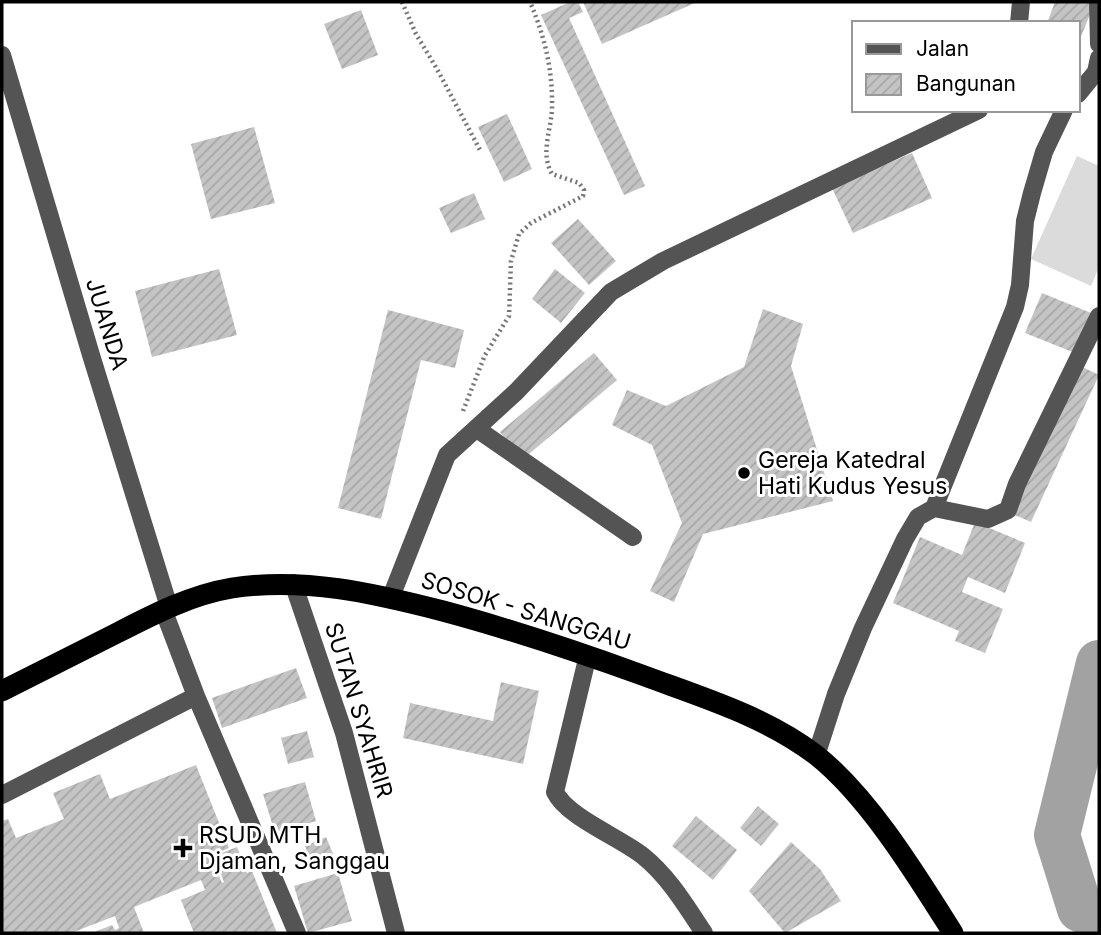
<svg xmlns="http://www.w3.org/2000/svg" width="1101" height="935" viewBox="0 0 1101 935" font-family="Inter,sans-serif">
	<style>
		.pitch { fill: #dbdbdb }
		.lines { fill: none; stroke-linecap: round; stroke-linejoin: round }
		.river { stroke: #a2a2a2; stroke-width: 46 }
		.building { fill: url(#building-hatch) }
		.path { stroke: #767676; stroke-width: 4.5; stroke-dasharray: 2 3.5; stroke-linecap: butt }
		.minor { stroke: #545454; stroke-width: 18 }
		.highway { stroke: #000; stroke-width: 21 }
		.poi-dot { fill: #000; stroke: #fff; stroke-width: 2.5 }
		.labels { text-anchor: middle; stroke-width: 6; stroke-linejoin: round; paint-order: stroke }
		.street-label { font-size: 23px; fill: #000; stroke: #fff }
		.poi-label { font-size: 23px; fill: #000; stroke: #fff; text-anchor: start }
	</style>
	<defs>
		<pattern id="building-hatch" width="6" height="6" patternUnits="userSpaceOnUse" patternTransform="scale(1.75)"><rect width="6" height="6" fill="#c4c4c4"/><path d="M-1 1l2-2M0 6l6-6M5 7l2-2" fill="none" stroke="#a7a7a7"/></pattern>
	</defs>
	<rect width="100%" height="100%" fill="#fff"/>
	<!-- pitch -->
	<path class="pitch" d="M 1077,156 L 1099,166 L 1099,267 L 1091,286 L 1031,259 Z"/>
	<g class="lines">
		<!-- river -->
		<path class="river" d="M 1099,663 L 1057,835 L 1080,909 L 1099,917"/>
	</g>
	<!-- building -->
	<path class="building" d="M 570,2 L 578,2 L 583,12 L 569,18 L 645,186 L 624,195 L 541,15 Z
		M 583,2 L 697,2 L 602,44 Z
		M 1055,2 L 1095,2 L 1078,44 L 1078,23 L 1047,23 Z
		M 361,10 L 378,55 L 342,69 L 324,24 Z
		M 507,114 L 532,169 L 504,182 L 478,127 Z
		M 254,127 L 275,203 L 211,219 L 191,144 Z
		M 912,153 L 932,198 L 853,233 L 832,188 Z
		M 474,193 L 485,219 L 451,233 L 439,208 Z
		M 578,219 L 616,261 L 589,285 L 551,243 Z
		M 219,269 L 237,335 L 152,357 L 135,291 Z
		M 555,269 L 585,293 L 561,323 L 532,299 Z
		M 1042,293 L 1096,315 L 1080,355 L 1025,333 Z
		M 763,309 L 803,324 L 791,366 L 833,501 L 703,534 L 674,602 L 650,591 L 682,523 L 652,445 L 612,425 L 627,390 L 666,406 L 744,367 Z
		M 388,310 L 464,330 L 455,368 L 421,360 L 381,519 L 338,508 Z
		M 594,353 L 617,380 L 523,459 L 500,432 Z
		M 1078,365 L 1099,375 L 1031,522 L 1010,513 Z
		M 975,522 L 1025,543 L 1005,593 L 968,577 L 962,592 L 1003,609 L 985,653 L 955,641 L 959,631 L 893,603 L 920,537 L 962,555 Z
		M 296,668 L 307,698 L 222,728 L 212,698 Z
		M 501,682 L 539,691 L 523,764 L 403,738 L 410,703 L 493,721 Z
		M 307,731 L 314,757 L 288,764 L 281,738 Z
		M 196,765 L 229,848 L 211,856 L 222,883 L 224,882 L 214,856 L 237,847 L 247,873 L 252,871 L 277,933 L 194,933 L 181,900 L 205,890 L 201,880 L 134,907 L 144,933 L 92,933 L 112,925 L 115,930 L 119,928 L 115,916 L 71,933 L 2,933 L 2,821 L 8,819 L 16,838 L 64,819 L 53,793 L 100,774 L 110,799 Z
		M 305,782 L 316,821 L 275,833 L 263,794 Z
		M 758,806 L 779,824 L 761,846 L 740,828 Z
		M 696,816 L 737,850 L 713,880 L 672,846 Z
		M 326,837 L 334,856 L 313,865 L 305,846 Z
		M 791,842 L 820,869 L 841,901 L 785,933 L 749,891 Z
		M 338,873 L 352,921 L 308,933 L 294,886 Z"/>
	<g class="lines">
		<!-- path -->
		<path class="path" d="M 402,2 L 416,34 L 437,69 L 480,150
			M 463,411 L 485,355 L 509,316 L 511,261 L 519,234 L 531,223 L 583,196 L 584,190 L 579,183 L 552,174 C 540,153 551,131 552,109 C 553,71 545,37 530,2"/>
		<!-- minor -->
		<path class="minor" d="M 1098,2 L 1099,44
			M 1019,23 L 1021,2
			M 2,55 L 91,355 L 169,607
			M 1078,94 L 1096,72 L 1099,58
			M 477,429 L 633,537
			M 934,508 L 1015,307 L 1020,285 L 1025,221 L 1032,193 L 1044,152 L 1064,110
			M 293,583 L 344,733 L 396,933
			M 391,597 L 447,455 L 516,392 L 611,292 L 663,261 L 979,110
			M 588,655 L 555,792 C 567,817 619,837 643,856 C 669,877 686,906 704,933
			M 196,696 L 297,933
			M 816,756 L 836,694 L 863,628 L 905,539 L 918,517 L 934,508 L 988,519 L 1008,510 L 1017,484 L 1099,316
			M 2,795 L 196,696 L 163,609"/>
		<!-- highway -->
		<path class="highway" d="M 2,691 C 40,672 77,653 115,634 C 152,615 190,595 232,588 C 304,577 373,593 443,611 C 510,629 576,651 642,675 C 701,697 765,716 816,755 C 869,797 917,876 953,933"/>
	</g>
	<!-- markers -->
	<g class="poi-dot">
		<circle cx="744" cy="473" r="7"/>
		<path d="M179.5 837.5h7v7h7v7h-7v7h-7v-7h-7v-7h7z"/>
	</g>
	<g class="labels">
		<!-- street labels -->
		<g class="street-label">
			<text transform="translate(107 324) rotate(73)" y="8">JUANDA</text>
			<text transform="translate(526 611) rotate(17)" y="8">SOSOK - SANGGAU</text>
			<text transform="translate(359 710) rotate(73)" y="8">SUTAN SYAHRIR</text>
		</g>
		<!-- poi labels -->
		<g class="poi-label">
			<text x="758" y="468">Gereja Katedral<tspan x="758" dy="26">Hati Kudus Yesus</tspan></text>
			<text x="199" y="843">RSUD MTH<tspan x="199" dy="26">Djaman, Sanggau</tspan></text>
		</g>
	</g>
	<!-- border -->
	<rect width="1101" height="935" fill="none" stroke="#000000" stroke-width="7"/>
	<!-- legend -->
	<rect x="852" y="21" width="228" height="91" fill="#ffffff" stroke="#999999" stroke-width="2"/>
	<rect x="866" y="44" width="35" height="10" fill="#545454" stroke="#999999" stroke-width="2"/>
	<text x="916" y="56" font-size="21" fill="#000000">Jalan</text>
	<rect x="866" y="74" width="35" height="21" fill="url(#building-hatch)" stroke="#999999" stroke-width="2"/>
	<text x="916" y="91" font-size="21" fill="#000000">Bangunan</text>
</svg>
